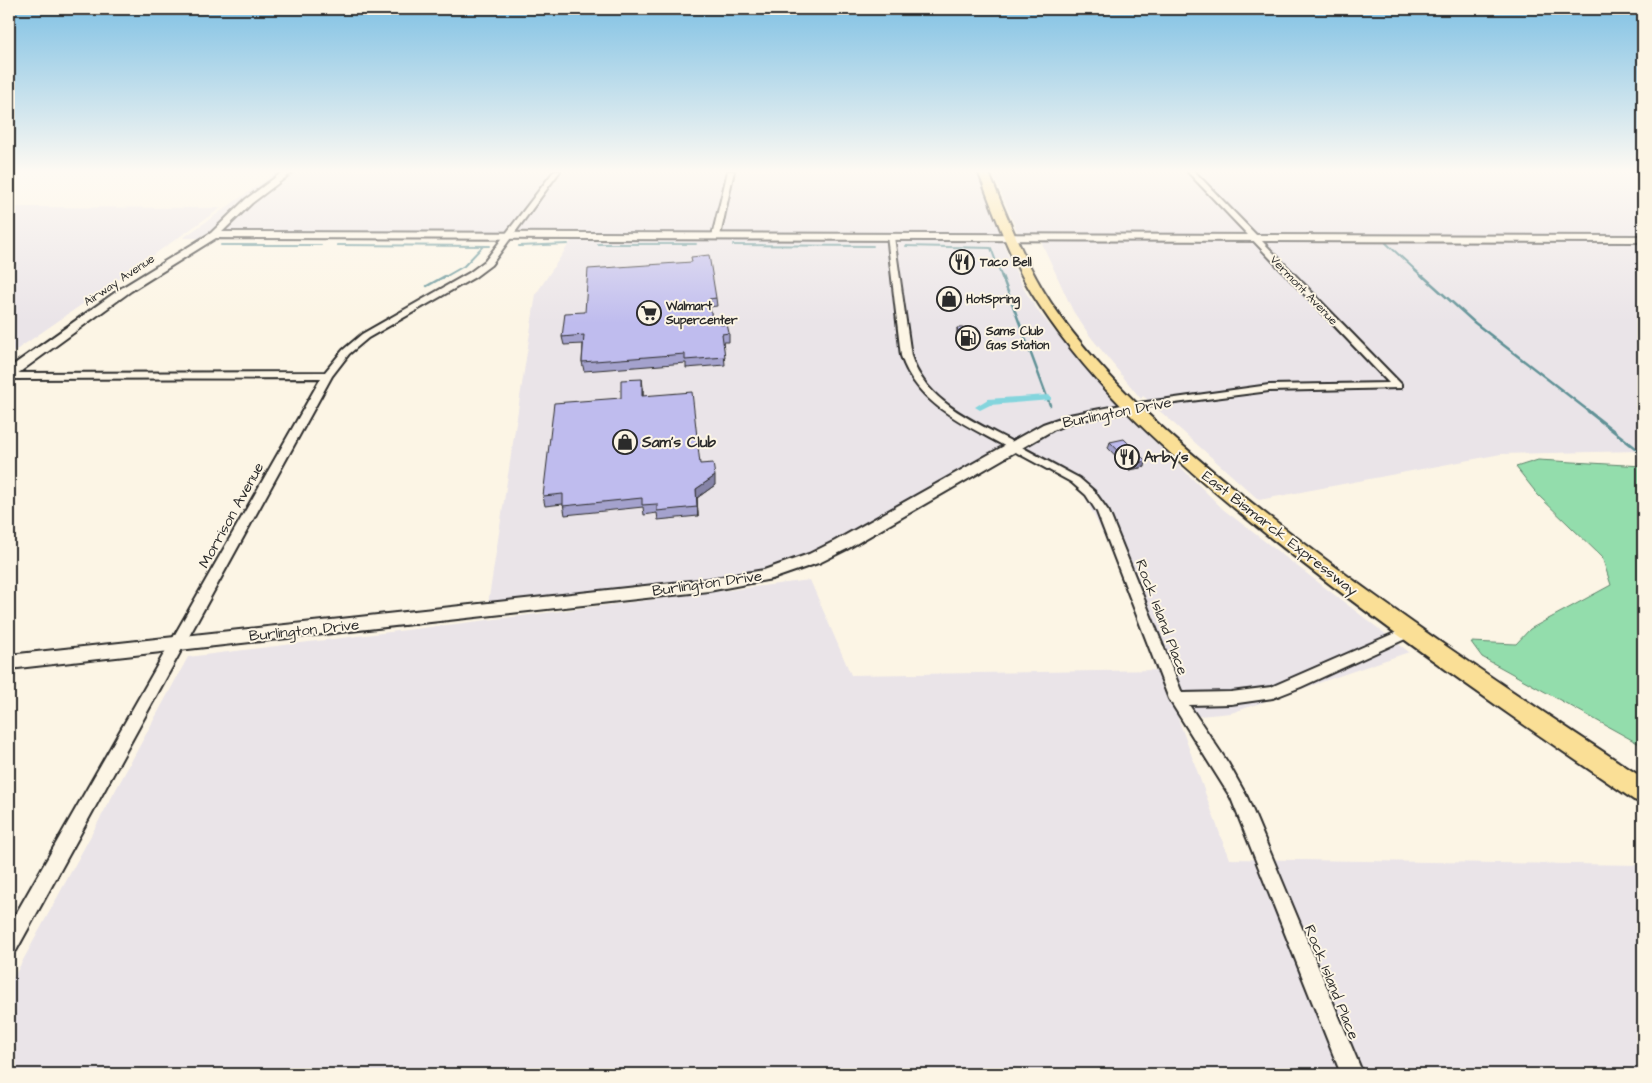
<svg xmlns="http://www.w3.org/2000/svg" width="1652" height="1083" viewBox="0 0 1652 1083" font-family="'Architects Daughter',sans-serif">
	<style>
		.built { fill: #eae4e8 }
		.green { fill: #93ddac; stroke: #5f846c }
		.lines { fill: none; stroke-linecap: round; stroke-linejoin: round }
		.stream-far2 { stroke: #609196; stroke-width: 2 }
		.stream-far1 { stroke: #609196; stroke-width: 2.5 }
		.stream { stroke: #609196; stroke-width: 3 }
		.canal { fill: #84d5dd; fill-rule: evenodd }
		.minor-casing { stroke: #2b2b2b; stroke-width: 4 }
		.tertiary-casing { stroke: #2b2b2b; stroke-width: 4 }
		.primary-casing { stroke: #2b2b2b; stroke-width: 4 }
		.minor { fill: #fcf5e5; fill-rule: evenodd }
		.tertiary { fill: #fcf5e5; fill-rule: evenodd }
		.primary { fill: #fadf96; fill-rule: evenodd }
		.wall { fill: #a4a2cd; stroke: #2b2b2b }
		.shaded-wall { fill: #8684a7; stroke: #2b2b2b }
		.building { fill: #bfbcee; stroke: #2b2b2b }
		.labels { text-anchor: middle; stroke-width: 4; stroke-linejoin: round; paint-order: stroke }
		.far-poi-label { font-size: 12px; font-weight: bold; fill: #2b2b2b; stroke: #fcf5e5; text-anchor: start }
		.far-street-label { font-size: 12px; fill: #2b2b2b; stroke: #fcf5e5 }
		.street-label { font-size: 15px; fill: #2b2b2b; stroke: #fcf5e5 }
		.poi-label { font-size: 15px; font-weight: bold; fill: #2b2b2b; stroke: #fcf5e5; text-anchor: start }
	</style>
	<rect width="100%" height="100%" fill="#fcf5e5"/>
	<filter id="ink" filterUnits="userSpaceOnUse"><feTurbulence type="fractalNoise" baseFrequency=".02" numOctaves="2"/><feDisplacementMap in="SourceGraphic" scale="10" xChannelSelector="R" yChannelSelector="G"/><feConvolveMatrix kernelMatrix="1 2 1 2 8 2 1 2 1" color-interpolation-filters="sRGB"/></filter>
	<g filter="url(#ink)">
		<!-- built -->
		<path class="built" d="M 278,171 L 978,171 L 1007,253 L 1025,291 L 1040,314 L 1117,404 L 1224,510 L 1409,652 L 1231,713 L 1178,718 L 1229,859 L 1643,865 L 1643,1074 L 9,1074 L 9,986 L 188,657 L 810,580 L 851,675 L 1158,670 L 1108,544 L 1084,495 L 1060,474 L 1001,446 L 817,551 L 770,567 L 730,579 L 488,604 L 536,294 L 573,238 L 183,238 Z
			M 992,171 L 1643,171 L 1643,234 L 1502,234 L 1505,237 L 1019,236 Z
			M 9,207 L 221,208 L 9,355 Z
			M 1040,239 L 1637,243 L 1643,245 L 1643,452 L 1637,451 L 1501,454 L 1259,500 L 1143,396 L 1141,399 L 1090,336 L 1073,311 Z"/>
		<!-- green -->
		<path class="green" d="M 1538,460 L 1643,466 L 1643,746 L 1482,657 L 1471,642 L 1516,644 L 1530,629 L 1611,585 L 1602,557 L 1538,495 L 1516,467 Z"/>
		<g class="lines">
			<!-- stream-far2 -->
			<path class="stream-far2" d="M 1386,243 L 1424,278
				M 598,244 L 696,244
				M 221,245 L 321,245
				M 337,245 L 490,246
				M 733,245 L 873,246
				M 519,246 L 568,244
				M 906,246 L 991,248 L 1002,278
				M 443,278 L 464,266 L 483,246"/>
			<!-- stream-far1 -->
			<path class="stream-far1" d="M 1002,276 L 1050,405
				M 1423,276 L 1475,323 L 1590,412
				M 427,286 L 445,276"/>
			<!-- stream -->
			<path class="stream" d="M 1588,411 L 1643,454"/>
			<!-- canal -->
			<path class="canal" d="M 1048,395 L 1051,396 L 1051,400 L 990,405 L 980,410 L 975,407 L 988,399 Z"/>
			<defs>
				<path id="minor" d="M 554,171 L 560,171 L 491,265 L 475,277 L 368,338 L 349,354 L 332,376 L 16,951 L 9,953 L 9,926 L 321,378 L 9,379 L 9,373 L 325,372 L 343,350 L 362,334 L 469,273 L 485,261 Z
					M 728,171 L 734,171 L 720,236 L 716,238 L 712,236 Z
					M 1187,171 L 1194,171 L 1401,384 L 1401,388 L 1269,391 L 1128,409 L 1127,407 L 1132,404 L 1269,385 L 1389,383 Z
					M 887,235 L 894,237 L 911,356 C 925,400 969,419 1007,439 C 1031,452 1055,465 1079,478 L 1094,491 L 1109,512 L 1182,693 L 1231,692 L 1271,687 L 1404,629 L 1414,629 L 1416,632 L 1414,635 L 1301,687 L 1273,698 L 1231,704 L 1189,705 L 1228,763 L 1247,797 L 1363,1074 L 1341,1074 L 1231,798 L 1169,699 L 1097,512 L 1086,495 L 1071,482 C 1047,469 1023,456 999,443 C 960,422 916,402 901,356 Z"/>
				<path id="tertiary" d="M 284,171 L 294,171 L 252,203 L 222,232 L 1643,236 L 1643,242 L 216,238 L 131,291 L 13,377 L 9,378 L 9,368 L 123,287 L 211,233 L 246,199 Z
					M 1132,403 L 1139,407 L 1137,410 L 1072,422 L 1053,430 L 847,549 L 821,562 L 772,579 L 709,591 L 9,669 L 9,655 L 709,579 L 764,570 L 809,554 L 835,541 L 1043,424 L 1069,415 Z"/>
				<path id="primary" d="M 978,171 L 988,171 C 1007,216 1024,262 1051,303 C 1107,385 1185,450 1262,511 C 1384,607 1513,693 1643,778 L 1643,803 L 1634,800 C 1503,711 1373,621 1250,521 C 1172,457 1096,391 1040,306 C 1012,265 996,217 978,171 Z"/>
			</defs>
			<!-- minor casing -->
			<use href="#minor" class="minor-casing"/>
			<!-- tertiary casing -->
			<use href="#tertiary" class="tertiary-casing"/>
			<!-- primary casing -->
			<use href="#primary" class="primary-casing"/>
			<!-- minor -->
			<use href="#minor" class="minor"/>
			<!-- tertiary -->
			<use href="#tertiary" class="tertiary"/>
			<!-- primary -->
			<use href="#primary" class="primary"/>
		</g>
		<!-- wall -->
		<path class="wall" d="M 716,298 L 717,306 L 710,307 L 712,320 L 721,325 L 729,333 L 729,342 L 723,342 L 725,365 L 686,368 L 686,363 L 584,371 L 582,362 L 583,344 L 564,345 L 562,337 L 585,312 Z
			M 957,328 L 979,338 L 979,343 L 959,343 L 957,333 Z
			M 643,387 L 643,396 L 700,464 L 715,485 L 697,498 L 698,516 L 658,520 L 657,513 L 644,515 L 643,507 L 565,515 L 563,504 L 545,506 L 543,496 L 621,398 Z
			M 1110,442 L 1145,467 L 1129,470 L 1108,448 Z"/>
		<!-- shaded-wall -->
		<path class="shaded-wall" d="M 642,379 L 643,387 L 643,405 L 642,396 Z
			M 1146,461 L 1145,467 L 1129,470 L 1131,464 Z
			M 715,476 L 715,485 L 697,498 L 698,516 L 696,489 Z"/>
		<!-- building -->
		<path class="building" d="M 709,255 L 716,298 L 709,299 L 712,320 L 720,320 L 721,325 L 727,324 L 729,333 L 722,334 L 725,357 L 685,360 L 685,354 L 582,362 L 584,335 L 562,337 L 565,313 L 585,312 L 588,269 L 692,262 L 691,257 Z
			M 957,328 L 977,328 L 979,338 L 960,338 Z
			M 642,379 L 642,396 L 692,392 L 700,464 L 713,463 L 715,476 L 696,489 L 697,507 L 657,511 L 657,504 L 642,505 L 642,498 L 563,506 L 563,494 L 543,496 L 554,403 L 621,398 L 621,380 Z
			M 1124,439 L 1146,461 L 1131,464 L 1110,442 Z"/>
	</g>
	<!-- sky -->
	<linearGradient id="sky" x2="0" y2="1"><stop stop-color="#80c1e4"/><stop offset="0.53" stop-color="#fefaf3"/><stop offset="1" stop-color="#fefaf3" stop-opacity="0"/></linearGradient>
	<rect width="1652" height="323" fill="url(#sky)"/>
	<!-- icons -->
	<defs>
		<symbol id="restaurant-ring" viewBox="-11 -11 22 22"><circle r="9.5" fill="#fcf5e5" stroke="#2b2b2b" stroke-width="1.5"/><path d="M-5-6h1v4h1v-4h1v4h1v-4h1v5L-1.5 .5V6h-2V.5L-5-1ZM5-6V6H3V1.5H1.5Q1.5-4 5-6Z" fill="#2b2b2b"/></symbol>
		<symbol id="shop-ring" viewBox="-11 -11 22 22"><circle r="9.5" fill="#fcf5e5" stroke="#2b2b2b" stroke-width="1.5"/><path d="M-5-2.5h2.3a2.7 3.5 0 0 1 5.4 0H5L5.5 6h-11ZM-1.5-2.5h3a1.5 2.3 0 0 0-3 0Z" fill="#2b2b2b"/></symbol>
		<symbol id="supermarket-ring" viewBox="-11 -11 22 22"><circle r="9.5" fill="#fcf5e5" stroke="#2b2b2b" stroke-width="1.5"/><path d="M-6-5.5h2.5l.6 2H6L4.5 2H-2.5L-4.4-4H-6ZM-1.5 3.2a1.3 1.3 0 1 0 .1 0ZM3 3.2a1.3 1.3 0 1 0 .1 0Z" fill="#2b2b2b"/></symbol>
		<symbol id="fuel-ring" viewBox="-11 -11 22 22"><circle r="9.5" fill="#fcf5e5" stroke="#2b2b2b" stroke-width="1.5"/><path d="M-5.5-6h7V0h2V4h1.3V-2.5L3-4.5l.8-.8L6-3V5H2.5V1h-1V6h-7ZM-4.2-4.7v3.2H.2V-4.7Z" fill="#2b2b2b"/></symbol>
	</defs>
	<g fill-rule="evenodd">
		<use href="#restaurant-ring" x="948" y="248" width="28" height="28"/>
		<use href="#shop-ring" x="935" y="285" width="28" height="28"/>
		<use href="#supermarket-ring" x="635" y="299" width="28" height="28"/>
		<use href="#fuel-ring" x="954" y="324" width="28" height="28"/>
		<use href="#shop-ring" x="611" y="428" width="28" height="28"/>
		<use href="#restaurant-ring" x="1113" y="443" width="28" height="28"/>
	</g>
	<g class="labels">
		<!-- far-poi labels -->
		<g class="far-poi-label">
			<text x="980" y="266">Taco Bell</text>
			<text x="966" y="303">HotSpring</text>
			<text x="666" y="310">Walmart<tspan x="666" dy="14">Supercenter</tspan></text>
			<text x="986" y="335">Sams Club<tspan x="986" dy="14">Gas Station</tspan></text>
		</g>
		<!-- far-street labels -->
		<g class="far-street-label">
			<text transform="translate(119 280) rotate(-34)" y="4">Airway Avenue</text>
			<text transform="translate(1304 290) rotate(46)" y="4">Vermont Avenue</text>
		</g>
		<!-- street labels -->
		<g class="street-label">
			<text transform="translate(1117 412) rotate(-11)" y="5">Burlington Drive</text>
			<text transform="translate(231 515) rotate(-61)" y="5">Morrison Avenue</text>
			<text transform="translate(1280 533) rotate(38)" y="5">East Bismarck Expressway</text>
			<text transform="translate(707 583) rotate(-8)" y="5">Burlington Drive</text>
			<text transform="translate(1162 617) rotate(69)" y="5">Rock Island Place</text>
			<text transform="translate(304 630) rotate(-6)" y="5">Burlington Drive</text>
			<text transform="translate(1332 982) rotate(68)" y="5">Rock Island Place</text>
		</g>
		<!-- poi labels -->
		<g class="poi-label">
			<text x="642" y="447">Sam's Club</text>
			<text x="1144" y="462">Arby's</text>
		</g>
	</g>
	<!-- margin -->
	<rect width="1652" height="1083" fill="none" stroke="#fcf5e5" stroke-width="30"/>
	<rect x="15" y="15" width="1622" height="1053" fill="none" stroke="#2b2b2b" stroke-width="2" filter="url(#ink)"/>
</svg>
